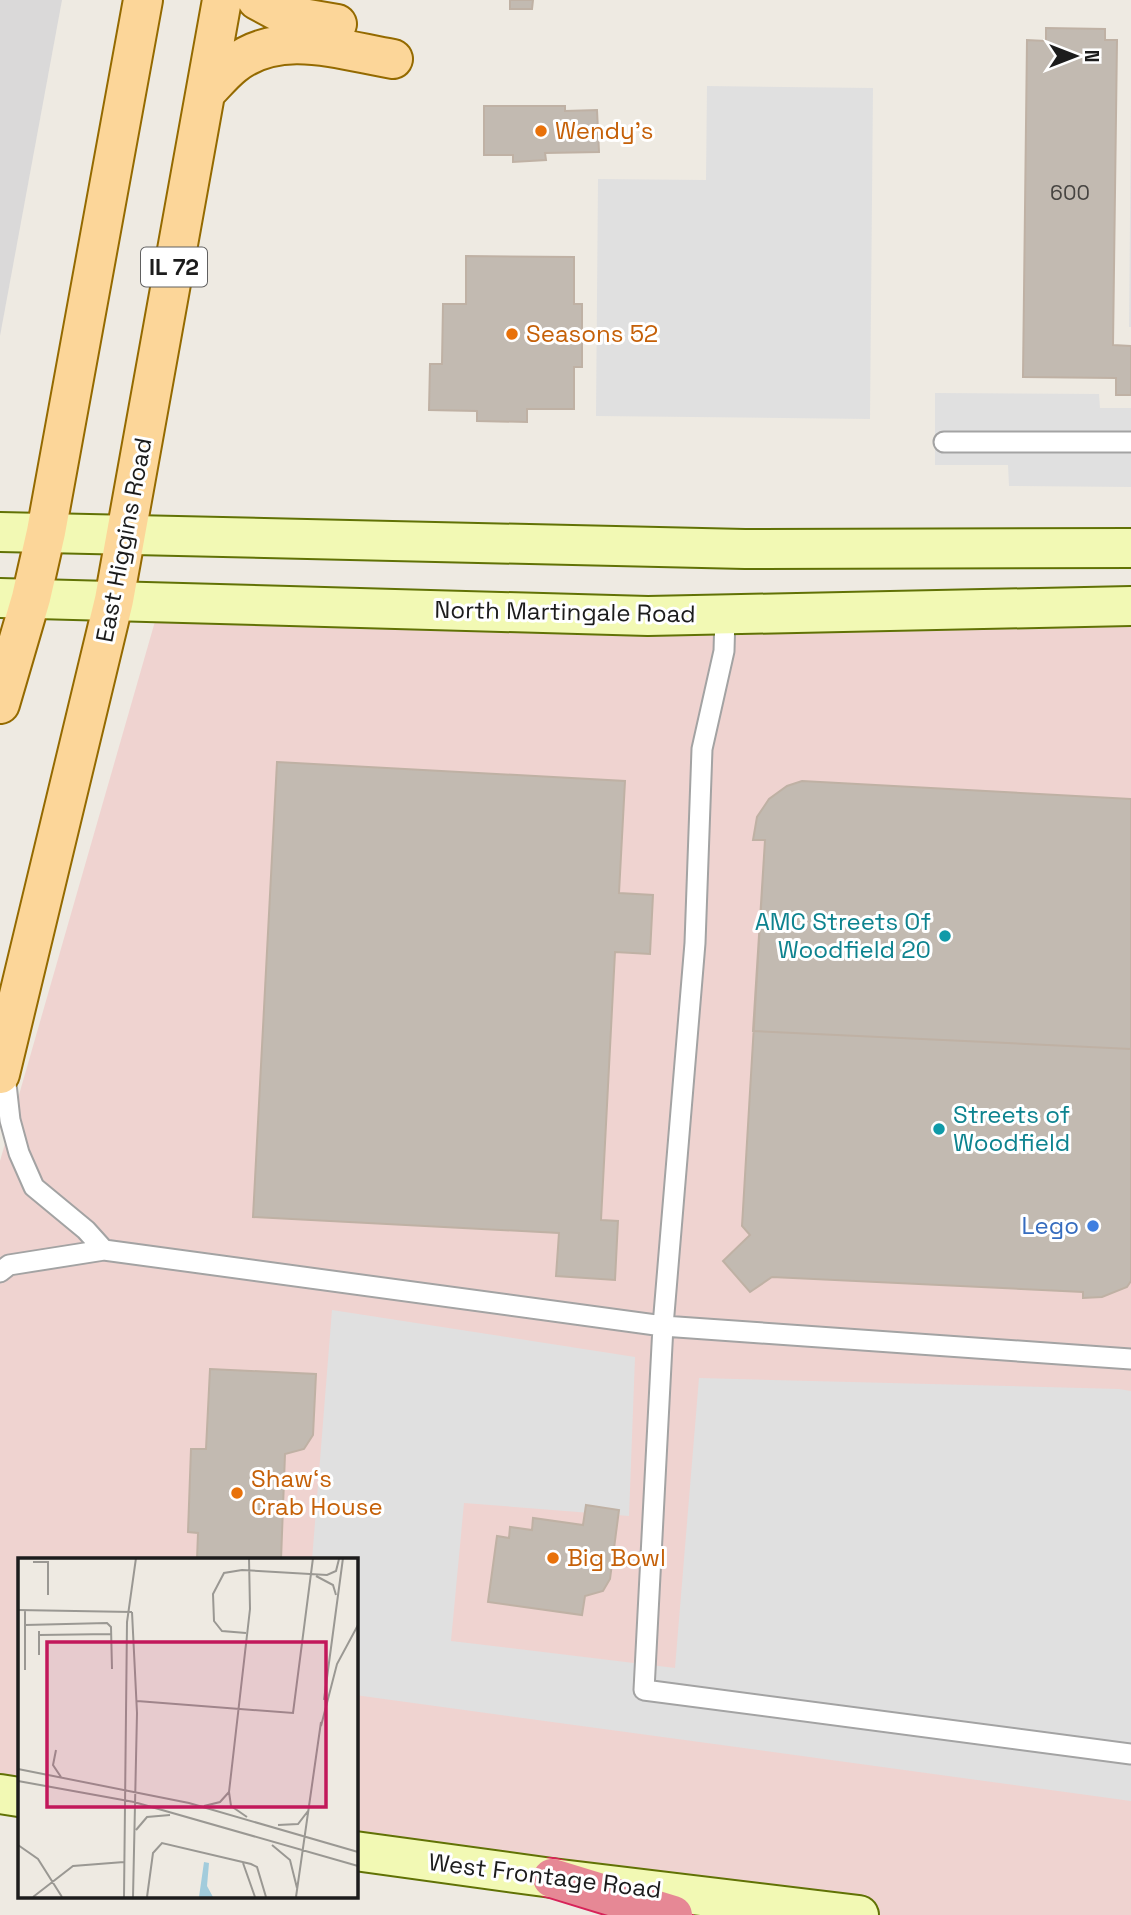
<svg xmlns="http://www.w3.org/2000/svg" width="1131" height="1915" viewBox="0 0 1131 1915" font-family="'Space Grotesk',sans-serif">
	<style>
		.residential { fill: #dad9d9 }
		.commercial { fill: #efd3d0 }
		.parking { fill: #e0e0e0 }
		.building { fill: #c2bab1; stroke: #bfb1a4; stroke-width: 2 }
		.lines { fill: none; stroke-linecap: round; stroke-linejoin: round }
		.lane-casing { stroke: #a3a3a3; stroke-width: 23 }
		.secondary-casing { stroke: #617205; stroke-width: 42 }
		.primary-casing { stroke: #946a00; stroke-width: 42 }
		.highway-casing { stroke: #d72359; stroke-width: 42 }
		.lane { stroke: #fff; stroke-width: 19 }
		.secondary { stroke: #f2f9b4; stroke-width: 38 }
		.primary { stroke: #fcd699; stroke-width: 38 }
		.highway { stroke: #e68895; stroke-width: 38 }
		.food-dot { fill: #e8710a; stroke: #fff; stroke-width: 2.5 }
		.culture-dot { fill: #0f9aa8; stroke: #fff; stroke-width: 2.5 }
		.shop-dot { fill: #3f7fe0; stroke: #fff; stroke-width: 2.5 }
		.labels { text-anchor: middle; stroke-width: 6; stroke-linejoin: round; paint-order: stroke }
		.number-label { font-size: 21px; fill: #464441 }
		.shield { fill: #fff; stroke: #606060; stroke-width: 2 }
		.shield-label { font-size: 23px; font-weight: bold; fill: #1c1c1c }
		.food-label { font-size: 24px; fill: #c56008; stroke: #fff; text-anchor: start }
		.street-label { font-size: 24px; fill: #1c1c1c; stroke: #fff }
		.culture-label { font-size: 24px; fill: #0d838f; stroke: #fff; text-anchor: end }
		.shop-label { font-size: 24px; fill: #366cbe; stroke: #fff; text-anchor: end }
		.inset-road { fill: none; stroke: #9a9893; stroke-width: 2 }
		.view { fill: #c2185b; fill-opacity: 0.15; stroke: #c2185b; stroke-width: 3.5 }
		.inset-edge { fill: none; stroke: #1c1c1c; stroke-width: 3.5 }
	</style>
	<rect width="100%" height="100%" fill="#eeeae2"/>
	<!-- residential -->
	<path class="residential" d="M 0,0 L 62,0 L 0,336 Z"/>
	<!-- commercial -->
	<path class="commercial" d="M 1131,594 L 1131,1915 L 806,1915 L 355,1853 L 355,1560 L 19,1560 L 19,1807 L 0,1805 L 0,1161 L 162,597 Z"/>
	<!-- parking -->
	<path class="parking" d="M 707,86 L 873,88 L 870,419 L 596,416 L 598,179 L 706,180 Z
		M 1131,102 L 1131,327 L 1129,327 Z
		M 935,393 L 1099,394 L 1100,408 L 1131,408 L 1131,487 L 1009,486 L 1008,465 L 935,465 Z
		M 332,1310 L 635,1357 L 629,1516 L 464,1503 L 451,1641 L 675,1668 L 699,1378 L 1119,1389 L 1131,1391 L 1131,1801 L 355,1695 L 355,1560 L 312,1560 Z"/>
	<!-- building -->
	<path class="building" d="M 510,0 L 533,0 L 532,9 L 510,9 Z
		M 1046,28 L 1105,29 L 1105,40 L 1117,40 L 1113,345 L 1131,346 L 1131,395 L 1116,395 L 1116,378 L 1023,377 L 1027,40 L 1046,41 Z
		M 484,106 L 565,106 L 565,111 L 597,110 L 599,152 L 545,153 L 546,160 L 513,162 L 513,155 L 484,155 Z
		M 466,256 L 574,257 L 574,304 L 582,304 L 582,367 L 574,367 L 574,409 L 527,409 L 527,422 L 477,421 L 477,411 L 429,410 L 430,364 L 442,364 L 443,304 L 466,304 Z
		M 277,762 L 625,781 L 619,893 L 653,895 L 650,954 L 615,952 L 601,1220 L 618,1221 L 615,1280 L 556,1276 L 559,1233 L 253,1217 Z
		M 802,781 L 1131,799 L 1131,1281 L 1127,1287 L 1102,1297 L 1083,1298 L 1083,1292 L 772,1277 L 750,1292 L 723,1261 L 750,1235 L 742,1226 L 765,840 L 753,840 L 757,817 L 769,799 L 787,786 Z
		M 802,781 L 1131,799 L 1131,1049 L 753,1031 L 765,840 L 753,840 L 757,817 L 769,799 L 787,786 Z
		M 210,1369 L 316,1374 L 313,1435 L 304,1449 L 285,1454 L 281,1560 L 197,1560 L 198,1533 L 188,1532 L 191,1449 L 206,1449 Z
		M 586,1505 L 619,1510 L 610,1579 L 603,1591 L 585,1596 L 582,1615 L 488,1602 L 497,1536 L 509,1538 L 510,1527 L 532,1530 L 533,1518 L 583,1525 Z"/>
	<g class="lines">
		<defs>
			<path id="lane" d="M 944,442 L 1131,442
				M 725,615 L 724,651 L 702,749 L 695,943 L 663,1326 L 644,1690 L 1131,1754
				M 4,1066 L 10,1120 L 19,1153 L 34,1187 L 86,1230 L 104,1250
				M 0,1272 L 9,1265 L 104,1250 L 663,1326 L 1131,1359"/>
			<path id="secondary" d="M 0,532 L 745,549 L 1131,548
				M 0,598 L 648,616 L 1131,606
				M 0,1794 L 19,1797
				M 355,1851 L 552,1878 L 859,1915"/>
			<path id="primary" d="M 257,0 L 285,15 L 337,24
				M 206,92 C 215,83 223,73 233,65 C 279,28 340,50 393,59
				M 0,704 L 31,598 L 46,532 L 143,0
				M 0,1074 L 114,600 L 222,0"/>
			<path id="highway" d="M 552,1878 L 673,1915"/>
		</defs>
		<!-- lane casing -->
		<use href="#lane" class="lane-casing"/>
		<!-- secondary casing -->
		<use href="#secondary" class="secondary-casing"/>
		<!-- primary casing -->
		<use href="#primary" class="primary-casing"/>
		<!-- highway casing -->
		<use href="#highway" class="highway-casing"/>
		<!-- lane -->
		<use href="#lane" class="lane"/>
		<!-- secondary -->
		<use href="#secondary" class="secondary"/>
		<!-- primary -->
		<use href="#primary" class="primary"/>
		<!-- highway -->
		<use href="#highway" class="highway"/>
	</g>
	<!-- markers -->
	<g class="food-dot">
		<circle cx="541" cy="131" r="7"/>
		<circle cx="512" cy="334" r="7"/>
		<circle cx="237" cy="1493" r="7"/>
		<circle cx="553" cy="1558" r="7"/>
	</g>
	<g class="culture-dot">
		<circle cx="945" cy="936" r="7"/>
		<circle cx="939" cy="1129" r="7"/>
	</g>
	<circle class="shop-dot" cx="1093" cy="1226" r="7"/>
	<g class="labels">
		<!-- number labels -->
		<g class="number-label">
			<text x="1070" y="200">600</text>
		</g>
		<!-- shield labels -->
		<rect class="shield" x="141" y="247.5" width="66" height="39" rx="5"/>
		<g class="shield-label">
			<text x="174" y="275">IL 72</text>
		</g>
		<!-- food labels -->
		<g class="food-label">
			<text x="555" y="139">Wendy's</text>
			<text x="526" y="342">Seasons 52</text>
			<text x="251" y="1487">Shaw‘s<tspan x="251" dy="28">Crab House</tspan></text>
			<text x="567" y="1566">Big Bowl</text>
		</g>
		<!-- street labels -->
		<g class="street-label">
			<text transform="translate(124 540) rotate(-79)" y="8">East Higgins Road</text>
			<text transform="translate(565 612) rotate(1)" y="8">North Martingale Road</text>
			<text transform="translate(545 1876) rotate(7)" y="8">West Frontage Road</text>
		</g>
		<!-- culture labels -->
		<g class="culture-label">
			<text x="931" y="930">AMC Streets Of<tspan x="931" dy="28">Woodfield 20</tspan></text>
			<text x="953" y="1123" text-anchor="start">Streets of<tspan x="953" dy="28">Woodfield</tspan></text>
		</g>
		<!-- shop labels -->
		<g class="shop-label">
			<text x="1079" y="1234">Lego</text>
		</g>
	</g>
	<!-- overview -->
	<g transform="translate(18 1558)">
		<rect width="340" height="340" fill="#eeeae2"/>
		<path d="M 186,304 L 191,305 L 189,328 L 195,339 L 181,339 Z" fill="#a2ccdc"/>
		<path class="inset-road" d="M 15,4 L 30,4 L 30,37M 298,18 L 315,27 L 318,37M 0,52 L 114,54M 7,52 L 7,112M 114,54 L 119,155 L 115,339M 7,67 L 89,65 L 93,69 L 94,111M 228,75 L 204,73 L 196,63 L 195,36 L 206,15 L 224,12 L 309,17 L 318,13 L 321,1M 21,77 L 93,76M 21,97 L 21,73M 306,142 L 325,0M 119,143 L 275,155 L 295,0M 303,168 L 319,106 L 340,67M 38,192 L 35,207 L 43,219M 0,211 L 171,245 L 340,294M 0,223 L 116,244 L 340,308M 186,248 L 202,244 L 211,234M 229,259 L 213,248 L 211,234 L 232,51 L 231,0M 260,267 L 280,266 L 290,253M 118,272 L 129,259 L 152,257M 0,287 L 20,301 L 44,339M 254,287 L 272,302 L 279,330M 225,305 L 237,339M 15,339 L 55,308 L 106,304M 106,339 L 109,64 L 118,0M 129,339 L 135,295 L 144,285 L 233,306 L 239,309 L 248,339M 278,339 L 303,164"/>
		<path class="view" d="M 29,84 L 308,84 L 308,249 L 29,249 Z"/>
		<rect width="340" height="340" class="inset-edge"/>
	</g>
	<!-- north arrow -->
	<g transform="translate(1075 56) rotate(90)" stroke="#ffffff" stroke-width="5" paint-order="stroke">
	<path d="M0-5L12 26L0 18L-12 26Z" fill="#1c1c1c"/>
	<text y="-10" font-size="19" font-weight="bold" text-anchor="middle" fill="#1c1c1c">N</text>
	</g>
</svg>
